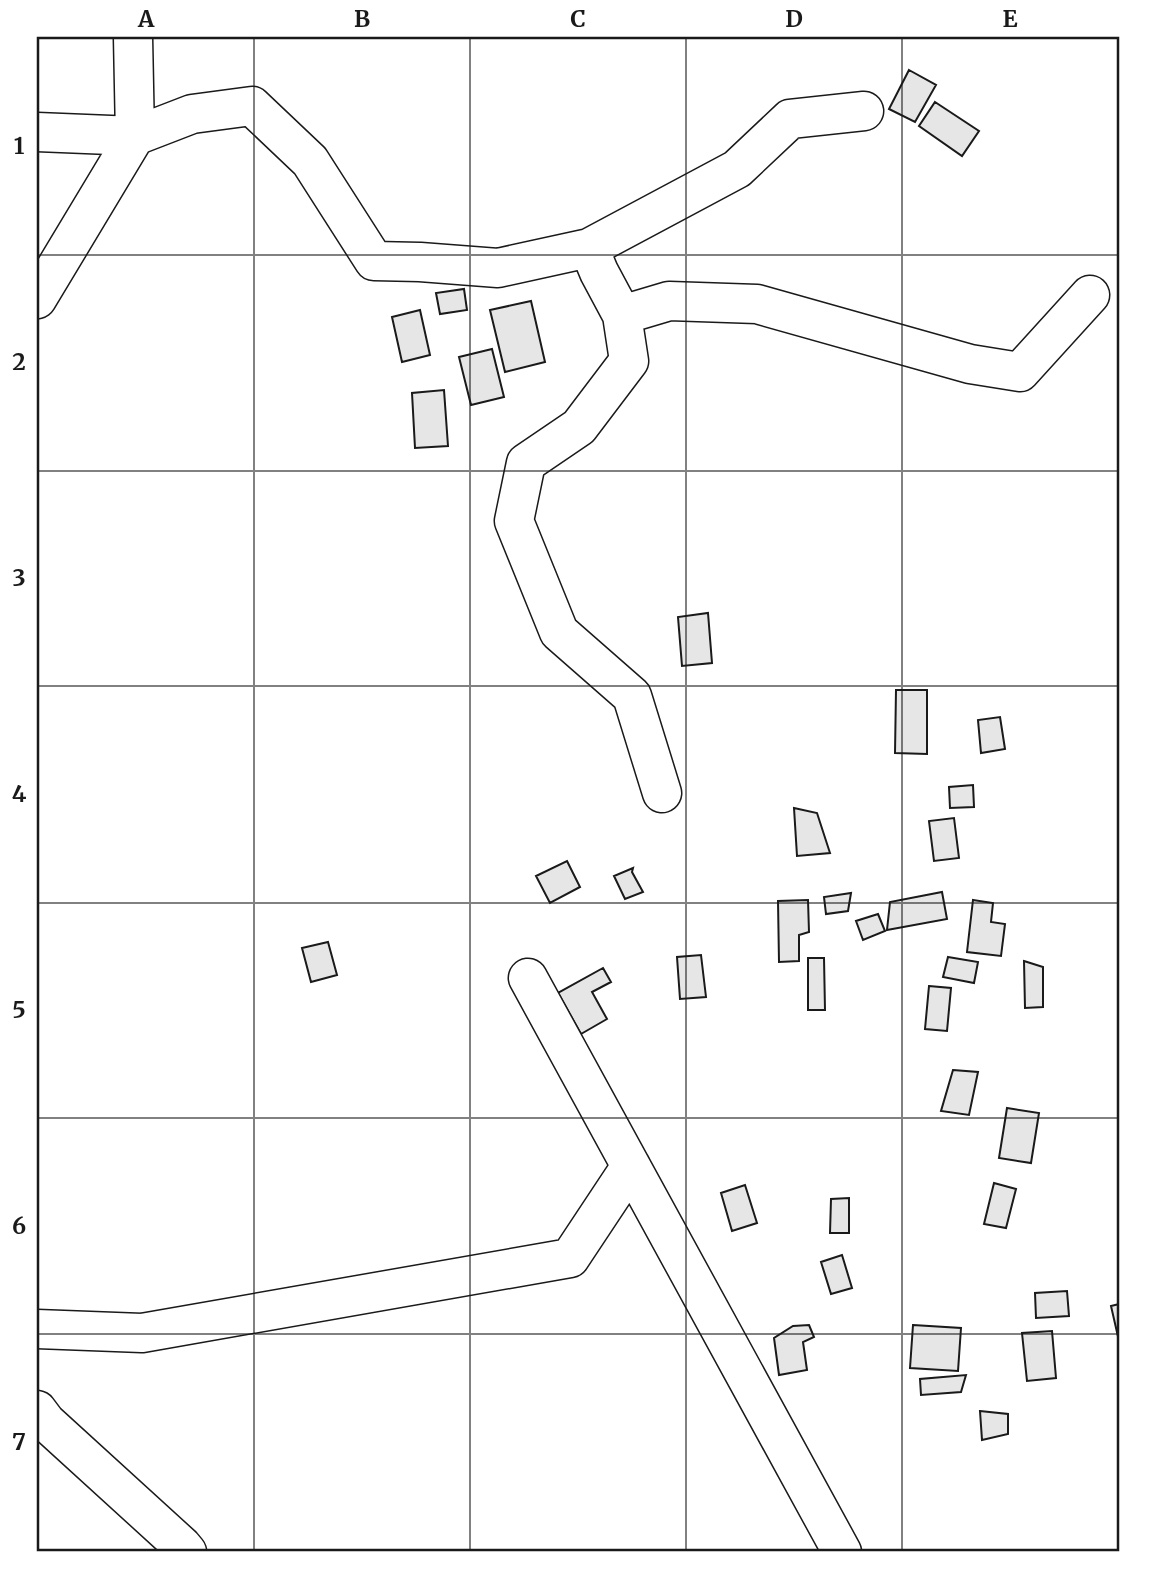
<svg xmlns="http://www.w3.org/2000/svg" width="1156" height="1589" viewBox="0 0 1156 1589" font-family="Merriweather,serif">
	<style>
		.building { fill: #e6e6e6; stroke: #1a1a1a; stroke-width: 2 }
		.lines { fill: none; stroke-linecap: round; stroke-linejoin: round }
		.minor-casing { stroke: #1a1a1a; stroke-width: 41 }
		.minor { stroke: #fff; stroke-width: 38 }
		.grid { fill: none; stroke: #1a1a1a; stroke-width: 2; stroke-opacity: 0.55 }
		.neatline { fill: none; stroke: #1a1a1a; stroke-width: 2.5 }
		.grid-label { font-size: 23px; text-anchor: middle; font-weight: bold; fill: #1a1a1a }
	</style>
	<rect width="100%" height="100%" fill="#fff"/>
	<!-- building -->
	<path class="building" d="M 909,70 L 936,85 L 915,122 L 889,109 Z
		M 935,102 L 979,131 L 962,156 L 919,126 Z
		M 464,289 L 467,310 L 440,314 L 436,293 Z
		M 531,301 L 545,362 L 505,372 L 490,310 Z
		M 420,310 L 430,355 L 402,362 L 392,317 Z
		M 492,349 L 504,397 L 471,405 L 459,357 Z
		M 444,390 L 448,446 L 415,448 L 412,393 Z
		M 708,613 L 712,663 L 682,666 L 678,617 Z
		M 896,690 L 927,690 L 927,754 L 895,753 Z
		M 1000,717 L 1005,749 L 981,753 L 978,720 Z
		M 973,785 L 974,807 L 950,808 L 949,787 Z
		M 794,808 L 817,813 L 830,853 L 797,856 Z
		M 954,818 L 959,858 L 934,861 L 929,821 Z
		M 567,861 L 580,887 L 550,903 L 536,876 Z
		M 633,868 L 632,872 L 643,892 L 625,899 L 614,876 Z
		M 942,892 L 947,919 L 887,930 L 890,902 Z
		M 851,893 L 848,911 L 826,914 L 824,897 Z
		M 808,900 L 809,932 L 799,935 L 799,961 L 779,962 L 778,901 Z
		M 973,900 L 993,903 L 991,922 L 1005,924 L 1001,956 L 967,952 Z
		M 878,914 L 885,931 L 863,940 L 856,921 Z
		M 328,942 L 337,975 L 311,982 L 302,948 Z
		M 701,955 L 706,997 L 680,999 L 677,957 Z
		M 948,957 L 978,962 L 974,983 L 943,977 Z
		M 808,958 L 824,958 L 825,1010 L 808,1010 Z
		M 1024,961 L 1043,967 L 1043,1007 L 1025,1008 Z
		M 603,968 L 611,982 L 592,992 L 607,1019 L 581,1034 L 558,993 Z
		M 929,986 L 951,988 L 947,1031 L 925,1029 Z
		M 953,1070 L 978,1072 L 969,1115 L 941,1111 Z
		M 1007,1108 L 1039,1113 L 1031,1163 L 999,1158 Z
		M 994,1183 L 1016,1189 L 1006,1228 L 984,1224 Z
		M 994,1183 L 1016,1189 L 1006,1228 L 984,1224 Z
		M 745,1185 L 757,1223 L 732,1231 L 721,1193 Z
		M 849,1198 L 849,1233 L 830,1233 L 831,1199 Z
		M 842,1255 L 852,1288 L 831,1294 L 821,1262 Z
		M 1067,1291 L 1069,1316 L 1036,1318 L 1035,1293 Z
		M 1119,1304 L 1119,1341 L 1111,1306 Z
		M 809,1325 L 814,1337 L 803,1342 L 807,1370 L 779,1375 L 774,1338 L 793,1326 Z
		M 913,1325 L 961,1328 L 958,1371 L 910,1368 Z
		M 1052,1331 L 1056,1378 L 1027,1381 L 1022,1333 Z
		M 966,1375 L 961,1392 L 921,1395 L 920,1379 Z
		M 980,1411 L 1008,1414 L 1008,1434 L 982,1440 Z"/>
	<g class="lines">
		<defs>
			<path id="minor" d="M 37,132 L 135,136 L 192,114 L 252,106 L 310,161 L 374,261 L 420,262 L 498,268 L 589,248 L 737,169 L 790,119 L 864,111
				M 589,248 L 599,272 L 622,315 L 629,361 L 579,427 L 526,463 L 514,521 L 559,632 L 632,696 L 662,793
				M 37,299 L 135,136 L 133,37
				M 622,315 L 669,301 L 757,304 L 970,364 L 1020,372 L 1090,295
				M 528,978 L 842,1552
				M 37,1329 L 142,1333 L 570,1258 L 631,1166
				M 37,1410 L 46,1422 L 182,1546 L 187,1552"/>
		</defs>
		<!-- minor casing -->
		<use href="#minor" class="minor-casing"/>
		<!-- minor -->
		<use href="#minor" class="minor"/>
	</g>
	<!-- grid -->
	<path class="grid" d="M 254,37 L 254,1552M 470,37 L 470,1552M 686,37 L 686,1552M 902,37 L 902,1552M 37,255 L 1119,255M 37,471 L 1119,471M 37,686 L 1119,686M 37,903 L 1119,903M 37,1118 L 1119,1118M 37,1334 L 1119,1334"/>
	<!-- border -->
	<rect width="1156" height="1589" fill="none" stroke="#ffffff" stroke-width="77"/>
	<rect x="38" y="38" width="1080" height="1512" class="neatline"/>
	<g class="grid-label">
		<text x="146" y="27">A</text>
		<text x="362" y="27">B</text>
		<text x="578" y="27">C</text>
		<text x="794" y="27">D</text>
		<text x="1010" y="27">E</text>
		<text x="19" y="154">1</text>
		<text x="19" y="370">2</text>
		<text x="19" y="586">3</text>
		<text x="19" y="802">4</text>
		<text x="19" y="1018">5</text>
		<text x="19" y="1234">6</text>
		<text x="19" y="1450">7</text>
	</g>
</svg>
